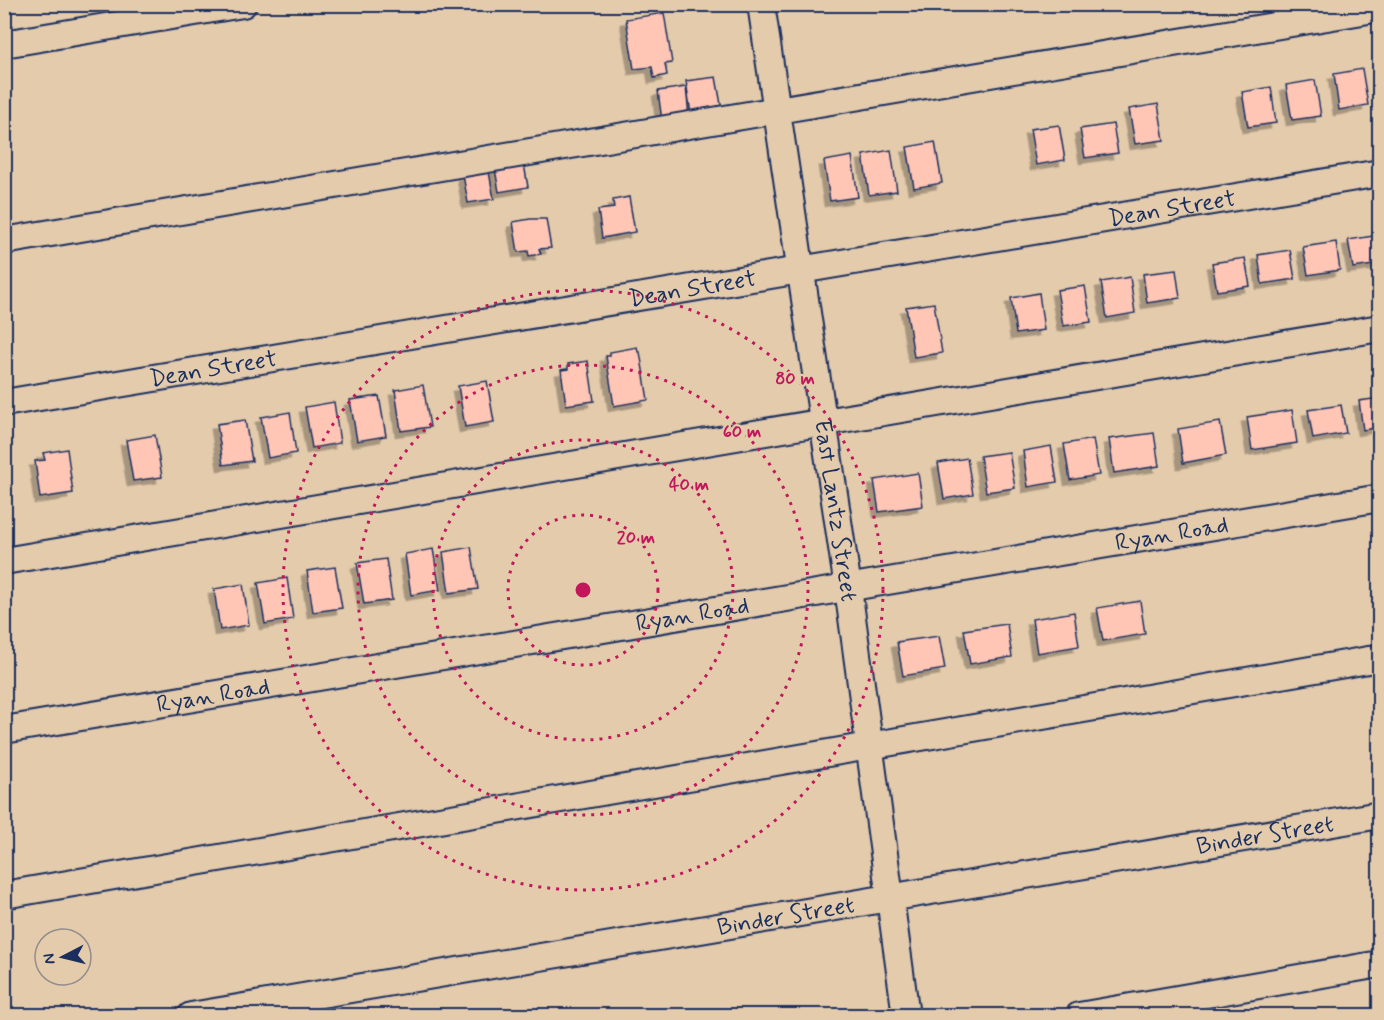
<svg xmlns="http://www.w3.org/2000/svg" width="1384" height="1020" viewBox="0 0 1384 1020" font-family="Mynerve,sans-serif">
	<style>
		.building { fill: #ffc5b5; stroke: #1b2f5e; stroke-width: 1.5; filter: url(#shadow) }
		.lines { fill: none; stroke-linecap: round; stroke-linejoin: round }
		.minor-casing { stroke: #1b2f5e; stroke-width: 30 }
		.minor { stroke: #e3cbac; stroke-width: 26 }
		.ring { fill: none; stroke: #c2185b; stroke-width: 3; stroke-dasharray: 3 6 }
		.labels { text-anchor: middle; stroke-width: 4.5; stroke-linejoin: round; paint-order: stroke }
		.street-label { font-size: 24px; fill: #1b2f5e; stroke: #e3cbac }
		.centre { fill: #c2185b; stroke: #e3cbac; stroke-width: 3 }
		.ring-label { font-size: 18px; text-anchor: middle; font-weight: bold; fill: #c2185b; stroke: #e3cbac; stroke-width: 4.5; stroke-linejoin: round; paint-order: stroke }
	</style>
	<defs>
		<filter id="shadow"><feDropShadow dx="-5.5" dy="5.5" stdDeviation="0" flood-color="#0004"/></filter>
	</defs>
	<rect width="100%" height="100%" fill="#e3cbac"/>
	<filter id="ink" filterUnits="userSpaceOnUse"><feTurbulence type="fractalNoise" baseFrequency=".0167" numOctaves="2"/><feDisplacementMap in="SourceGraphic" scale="12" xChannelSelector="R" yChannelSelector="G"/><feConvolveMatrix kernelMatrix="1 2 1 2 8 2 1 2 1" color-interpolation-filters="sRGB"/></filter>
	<g filter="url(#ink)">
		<!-- building -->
		<path class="building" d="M 664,13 L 672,63 L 665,64 L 667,75 L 654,78 L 652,67 L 634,69 L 626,19 Z
			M 1362,69 L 1368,105 L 1339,110 L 1334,74 Z
			M 716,77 L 722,110 L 691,114 L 686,81 Z
			M 1315,80 L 1321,116 L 1292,120 L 1286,85 Z
			M 686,87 L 689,116 L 662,121 L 658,91 Z
			M 1271,87 L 1276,123 L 1248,127 L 1242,92 Z
			M 1158,104 L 1164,140 L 1135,144 L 1129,109 Z
			M 1113,124 L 1118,153 L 1085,158 L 1080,129 Z
			M 1059,125 L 1065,160 L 1036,165 L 1030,129 Z
			M 935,142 L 942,183 L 914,188 L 907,147 Z
			M 891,150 L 897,191 L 869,195 L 863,155 Z
			M 852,156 L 858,197 L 830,201 L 824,161 Z
			M 524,164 L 528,187 L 499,192 L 495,169 Z
			M 489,172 L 494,199 L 468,203 L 463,175 Z
			M 629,197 L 635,232 L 602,238 L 598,210 L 614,208 L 613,200 Z
			M 530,219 L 546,219 L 551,248 L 539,249 L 541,254 L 529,256 L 528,251 L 518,252 L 513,222 Z
			M 1380,235 L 1380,264 L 1353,268 L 1348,240 Z
			M 1336,242 L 1340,270 L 1308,275 L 1303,247 Z
			M 1290,250 L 1295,279 L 1262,284 L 1258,255 Z
			M 1245,258 L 1250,286 L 1217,291 L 1212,263 Z
			M 1176,270 L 1180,298 L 1147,303 L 1143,274 Z
			M 1130,277 L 1135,313 L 1107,318 L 1101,282 Z
			M 1085,286 L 1091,322 L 1063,326 L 1057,290 Z
			M 1039,293 L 1044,330 L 1016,334 L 1011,298 Z
			M 934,303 L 942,353 L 914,357 L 906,307 Z
			M 637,347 L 638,352 L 640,352 L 648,400 L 614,406 L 606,356 L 610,356 L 610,352 Z
			M 588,361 L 594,401 L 566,405 L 561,370 L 568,369 L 568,364 Z
			M 487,381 L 494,422 L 465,427 L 458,386 Z
			M 423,385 L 430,427 L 401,431 L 395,390 Z
			M 379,396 L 386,436 L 357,441 L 350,400 Z
			M 1380,398 L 1380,427 L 1363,430 L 1359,401 Z
			M 334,402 L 340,443 L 312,448 L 305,407 Z
			M 1341,405 L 1346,433 L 1313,439 L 1308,410 Z
			M 1292,410 L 1297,443 L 1252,450 L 1247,417 Z
			M 290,412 L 296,453 L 268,458 L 261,417 Z
			M 245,420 L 252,461 L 223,465 L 217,424 Z
			M 1220,422 L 1226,455 L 1183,463 L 1178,429 Z
			M 1154,433 L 1159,466 L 1114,473 L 1109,439 Z
			M 155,435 L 162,477 L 133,481 L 126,440 Z
			M 1093,439 L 1099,475 L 1070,480 L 1064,444 Z
			M 1051,446 L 1057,482 L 1028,487 L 1023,451 Z
			M 67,449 L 73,493 L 40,498 L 35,461 L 45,460 L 43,453 Z
			M 1009,452 L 1015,488 L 986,492 L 980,456 Z
			M 967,458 L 973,494 L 944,499 L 938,463 Z
			M 918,473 L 923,506 L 879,512 L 874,480 Z
			M 471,547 L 478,589 L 449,593 L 443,552 Z
			M 433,549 L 440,590 L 411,595 L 405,554 Z
			M 386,559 L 392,600 L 364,604 L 357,563 Z
			M 335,567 L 342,608 L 313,612 L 307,571 Z
			M 287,578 L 293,619 L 265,624 L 258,583 Z
			M 243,584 L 249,625 L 220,630 L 214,589 Z
			M 1140,601 L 1145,634 L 1103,641 L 1097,608 Z
			M 1074,612 L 1079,646 L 1037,653 L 1032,619 Z
			M 1007,624 L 1012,657 L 970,664 L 964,630 Z
			M 939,636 L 945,669 L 903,676 L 897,642 Z"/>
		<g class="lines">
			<defs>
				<g id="minor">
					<path id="s1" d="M 761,4 L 848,588 L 906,1016"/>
					<path d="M 4,44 L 243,4"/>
					<path d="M 4,241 L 1380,8"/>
					<path id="s2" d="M 4,403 L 1380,173"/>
					<path d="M 4,561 L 1380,328"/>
					<path id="s3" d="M 4,730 L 1380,498"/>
					<path d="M 4,895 L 1380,658"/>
					<path id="s4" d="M 191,1016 L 1380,815"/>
					<path d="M 1079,1016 L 1380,964"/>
				</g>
			</defs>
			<!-- minor casing -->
			<use href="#minor" class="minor-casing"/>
			<!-- minor -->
			<use href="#minor" class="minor"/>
		</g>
	</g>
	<!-- distance rings -->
	<g class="ring">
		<circle cx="583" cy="590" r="75"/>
		<circle cx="583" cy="590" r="150"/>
		<circle cx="583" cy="590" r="225"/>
		<circle cx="583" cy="590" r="300"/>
	</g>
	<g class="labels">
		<!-- street labels -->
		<g class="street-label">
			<text dy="8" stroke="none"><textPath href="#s2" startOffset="1184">Dean Street</textPath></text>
			<text dy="8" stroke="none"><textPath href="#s2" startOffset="698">Dean Street</textPath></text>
			<text dy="8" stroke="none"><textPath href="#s2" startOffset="212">Dean Street</textPath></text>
			<text dy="8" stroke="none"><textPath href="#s1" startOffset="512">East Lantz Street</textPath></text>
			<text dy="8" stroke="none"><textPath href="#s3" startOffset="1184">Ryan Road</textPath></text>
			<text dy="8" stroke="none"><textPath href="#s3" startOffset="698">Ryan Road</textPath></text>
			<text dy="8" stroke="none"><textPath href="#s3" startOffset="212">Ryan Road</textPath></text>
			<text dy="8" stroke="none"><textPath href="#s4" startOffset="1089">Binder Street</textPath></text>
			<text dy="8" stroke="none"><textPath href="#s4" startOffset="603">Binder Street</textPath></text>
		</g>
	</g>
	<circle cx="583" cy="590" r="9" class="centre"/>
	<g class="ring-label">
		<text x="795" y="384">80 m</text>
		<text x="742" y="437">60 m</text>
		<text x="689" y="490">40 m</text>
		<text x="636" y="543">20 m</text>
	</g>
	<!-- margin -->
	<rect width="1384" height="1020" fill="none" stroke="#e3cbac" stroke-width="24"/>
	<rect x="12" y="12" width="1360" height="996" fill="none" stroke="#1b2f5e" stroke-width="2" filter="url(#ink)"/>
	<!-- north arrow -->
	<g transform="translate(63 957) rotate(263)"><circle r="28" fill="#e3cbac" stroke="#938d8d" stroke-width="1.5"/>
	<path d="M0-4.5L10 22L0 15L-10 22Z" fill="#1b2f5e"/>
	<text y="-9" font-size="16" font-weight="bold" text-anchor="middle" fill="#1b2f5e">N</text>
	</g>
</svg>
